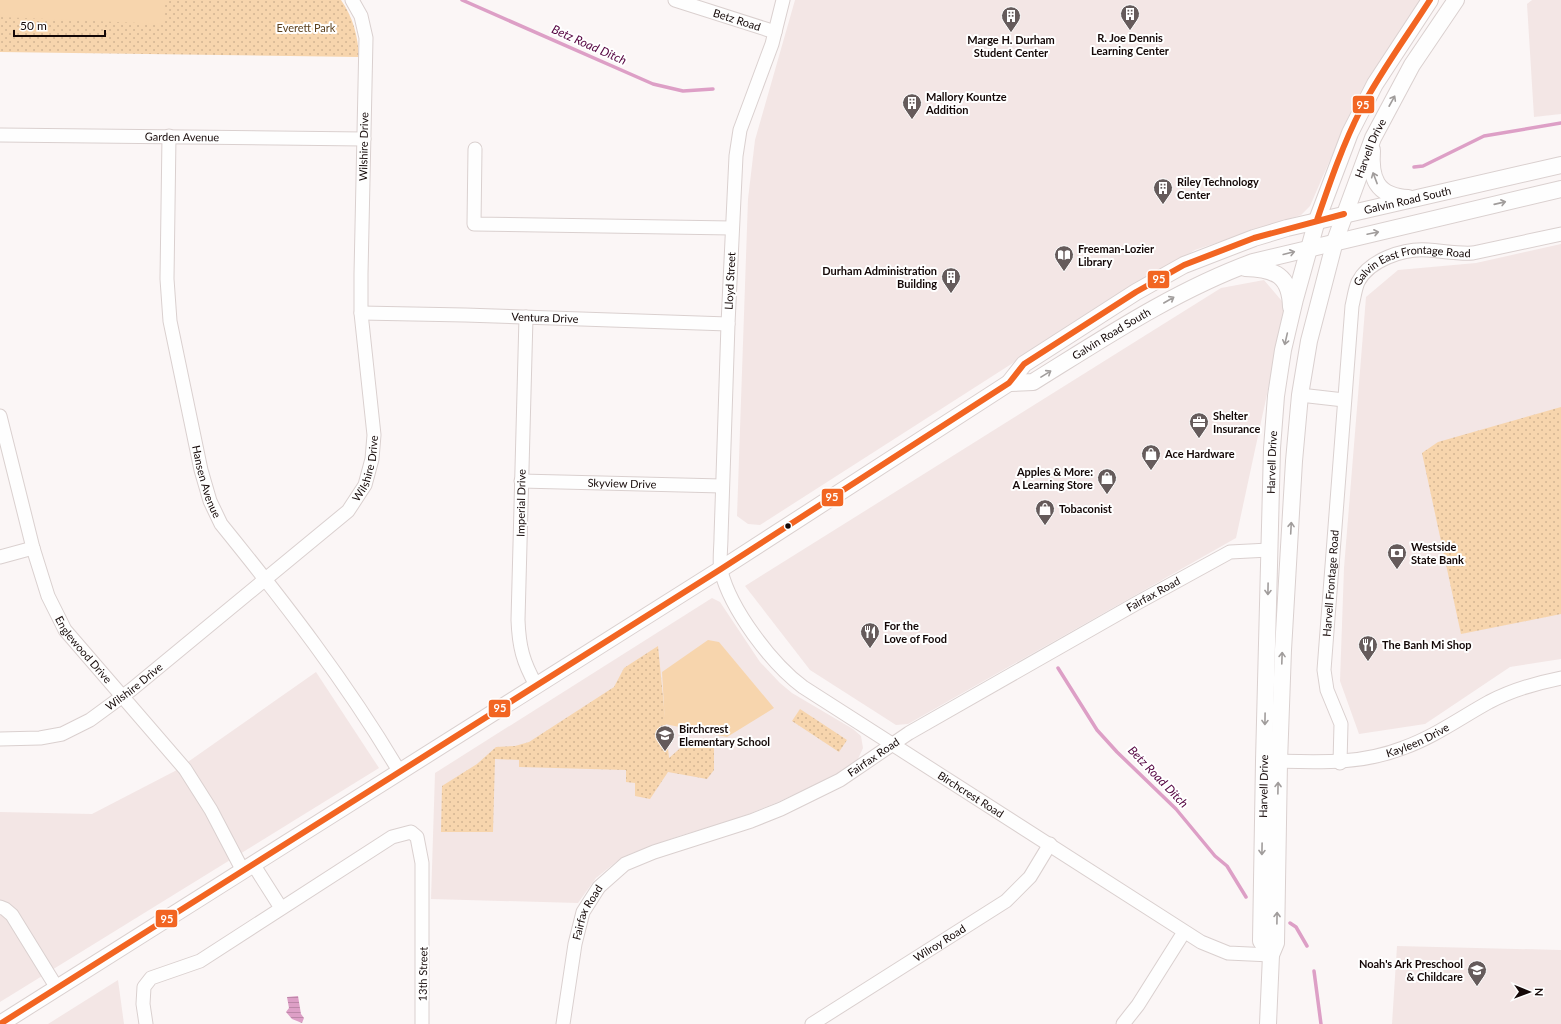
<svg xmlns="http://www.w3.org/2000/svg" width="1561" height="1024" viewBox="0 0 1561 1024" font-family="Lato,sans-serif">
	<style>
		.built { fill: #f3e6e5 }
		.grass { fill: url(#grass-dots) }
		.pitch { fill: #f7d5ad }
		.water { fill: url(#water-rules) }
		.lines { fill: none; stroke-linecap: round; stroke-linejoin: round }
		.stream { stroke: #dd9fc6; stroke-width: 3.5 }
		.minor-casing { stroke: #dad0cf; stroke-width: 15 }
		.major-casing { stroke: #dad0cf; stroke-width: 18 }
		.minor { stroke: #fefefe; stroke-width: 13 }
		.major { stroke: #fefefe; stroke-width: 16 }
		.bus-1-casing { stroke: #fff; stroke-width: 9 }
		.bus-1 { stroke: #f26522; stroke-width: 6 }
		.oneway { stroke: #a09c9b }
		.bus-dot { fill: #140807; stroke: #fff; stroke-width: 1.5 }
		.labels { text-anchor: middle; stroke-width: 4; stroke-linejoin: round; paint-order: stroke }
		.street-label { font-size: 11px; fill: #140807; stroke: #fff }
		.park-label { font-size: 11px; fill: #5c411e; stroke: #fff }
		.poi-label { font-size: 11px; font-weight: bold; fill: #140807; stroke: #fff; text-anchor: start }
		.water-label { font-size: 12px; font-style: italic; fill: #53023f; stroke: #fff }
		.line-badge { stroke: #fff; stroke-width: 1.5 }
		.badge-label { font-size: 11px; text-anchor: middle; font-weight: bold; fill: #fff }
	</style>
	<defs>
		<pattern id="grass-dots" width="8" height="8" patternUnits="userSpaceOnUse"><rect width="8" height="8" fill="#f7d5ad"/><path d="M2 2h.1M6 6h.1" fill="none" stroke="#d3b593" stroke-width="1.8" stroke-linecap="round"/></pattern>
		<pattern id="water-rules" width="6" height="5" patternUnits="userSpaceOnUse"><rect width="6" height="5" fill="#dd9fc6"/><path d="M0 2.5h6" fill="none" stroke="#bd87a9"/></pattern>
	</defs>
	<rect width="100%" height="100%" fill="#fbf6f6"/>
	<!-- built -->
	<path class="built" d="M 795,0 L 1424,0 L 1357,98 L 1310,206 L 1301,215 L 1195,250 L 1066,329 L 760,525 L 748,524 L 737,516 L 748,199 L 755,140 Z
		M 1532,0 L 1561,0 L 1561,114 L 1534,117 L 1527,4 Z
		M 1561,244 L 1561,659 L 1510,667 L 1425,724 L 1359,734 L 1340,681 L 1344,568 L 1366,297 L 1398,270 L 1476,263 Z
		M 1264,280 L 1286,306 L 1236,538 L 908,724 L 896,725 L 810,670 L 745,586 L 1221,288 Z
		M 712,598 L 720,602 L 760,662 L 780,683 L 792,693 L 853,729 L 861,736 L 863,748 L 857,761 L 838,774 L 778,802 L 736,819 L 679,836 L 632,853 L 616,862 L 596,878 L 578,903 L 431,899 L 435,773 Z
		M 316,672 L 379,768 L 0,1002 L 0,812 L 92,814 L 175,771 Z
		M 1397,946 L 1561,950 L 1561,1024 L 1392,1024 Z
		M 118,980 L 124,1024 L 48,1024 Z"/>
	<!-- grass -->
	<path class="grass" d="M 0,0 L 341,0 C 353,17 358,36 359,57 L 0,52 Z
		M 1561,407 L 1561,614 L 1461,634 L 1422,453 L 1438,442 Z
		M 658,646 L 669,758 L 685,744 L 714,748 L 714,770 L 707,779 L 668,772 L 650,799 L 635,796 L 635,783 L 626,782 L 626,770 L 519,767 L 519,760 L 495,759 L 493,832 L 441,832 L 442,786 L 477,764 L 496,747 L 515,746 L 529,742 L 614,687 L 624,668 Z
		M 800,709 L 847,740 L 839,752 L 792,721 Z"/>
	<!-- pitch -->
	<path class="pitch" d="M 0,0 L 165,0 L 164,24 L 0,17 Z
		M 708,640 L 719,642 L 774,708 L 727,737 L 665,724 L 662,672 Z"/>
	<!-- water -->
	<path class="water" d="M 298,996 L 301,1014 L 304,1018 L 302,1023 L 292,1019 L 286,1012 L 289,1008 L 287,997 Z"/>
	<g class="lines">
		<!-- stream -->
		<path class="stream" d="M 462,0 L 653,84 L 683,91 L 713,89
			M 1414,167 L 1423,166 L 1484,136 L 1561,123
			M 1058,668 L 1097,730 L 1117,752 L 1176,809 L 1215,856 L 1227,866 L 1246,897
			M 1290,923 L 1296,927 L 1307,946
			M 1314,971 L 1321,1024"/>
		<defs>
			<g id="minor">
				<path id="s1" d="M 675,0 L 775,32"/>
				<path id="s2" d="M 783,0 L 772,44 L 740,130 L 736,156 L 728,324 L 721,537 C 721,548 719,561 721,571 C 731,610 771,663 803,687 L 1201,942 L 1228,953 L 1271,955"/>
				<path id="s3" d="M 0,135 L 364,139"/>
				<path id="s4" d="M 169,136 L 167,279 L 170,321 L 201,470 L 210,501 L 221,524 C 285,603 347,683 399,771"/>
				<path d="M 475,149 L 474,224 L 732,228"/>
				<path id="s5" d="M 361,313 L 465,315 L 728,324"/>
				<path d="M 526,317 L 518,620 C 519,647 523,662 536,685"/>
				<path d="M 1300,395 L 1344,400"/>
				<path id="s6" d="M 0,416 L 33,548 L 48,596 L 65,630 L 185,769 L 211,810 L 243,871"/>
				<path id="s7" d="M 521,481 L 722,486"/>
				<path d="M 0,557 L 33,548"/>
				<path id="s8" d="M 0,739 L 40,738 L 62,734 L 90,720 L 131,690 L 348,511 L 365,485 L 372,459 L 374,435 L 361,313 L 361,274 L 366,38 L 361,16 L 352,0"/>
				<path id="s9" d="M 1271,761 C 1317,762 1359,765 1403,748 C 1434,737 1460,718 1489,702 C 1512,690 1536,683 1561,678"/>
				<path id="s10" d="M 1340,763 L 1341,724 L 1327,690 L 1324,670 L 1352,306 C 1354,298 1355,289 1358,282 C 1369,260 1404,248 1428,250 C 1443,251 1458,254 1473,253 L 1561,234"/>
				<path d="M 253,864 L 281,908"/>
				<path d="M 0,907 L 5,909 L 12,915 L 57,988"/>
				<path d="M 146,1024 L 143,1004 L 144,987 L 151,978 L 200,961 L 392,837 L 411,832 L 417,837 L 422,863 L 422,1024"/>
				<path id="s11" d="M 563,1024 L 575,944 L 583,912 L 599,887 L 625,864 L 654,852 L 751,821 L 781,809 L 840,780 L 909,733 L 1137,603 L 1230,552 L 1269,550"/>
				<path id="s12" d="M 812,1024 L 1006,901 L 1030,877 L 1050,844"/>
				<path d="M 1123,1024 L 1138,1005 L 1184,932"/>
			</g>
			<g id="major">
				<path d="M 1372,150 C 1370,178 1376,196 1408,198"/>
				<path d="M 1245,268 C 1275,269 1290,275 1291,307"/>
				<path id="s13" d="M 1009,383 L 1033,382 C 1104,338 1174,291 1253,262 L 1561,189"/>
				<path id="s14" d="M 1271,955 L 1261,941 L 1264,761 L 1272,448 L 1276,396 L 1283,350 L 1295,299 L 1317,220 L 1350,133 L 1375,84 L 1430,0"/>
				<path id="s15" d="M 0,1024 L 721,569 L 1009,383 L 1024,364 L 1136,292 L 1184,265 L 1254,238 L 1287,228 L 1561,165"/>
				<path id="s16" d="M 1268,1024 L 1271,955 L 1276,943 L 1279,762 L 1283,650 L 1294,461 L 1300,395 L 1309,341 L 1335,241 L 1373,138 L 1412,65 L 1456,0"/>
			</g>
		</defs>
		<!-- minor casing -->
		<use href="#minor" class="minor-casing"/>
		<!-- major casing -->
		<use href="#major" class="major-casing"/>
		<!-- minor -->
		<use href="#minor" class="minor"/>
		<!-- major -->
		<use href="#major" class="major"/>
		<defs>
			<path id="bus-1" d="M 1317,220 C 1330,182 1343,144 1361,109 C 1381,71 1407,36 1430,0
				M 0,1024 L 721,569 L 1009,383 L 1024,364 L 1136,292 L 1184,265 L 1254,238 L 1344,214"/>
		</defs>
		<!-- bus-1 casing -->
		<use href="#bus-1" class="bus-1-casing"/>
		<!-- bus-1 -->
		<use href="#bus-1" class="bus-1"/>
	</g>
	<!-- one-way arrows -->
	<defs><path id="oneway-shaft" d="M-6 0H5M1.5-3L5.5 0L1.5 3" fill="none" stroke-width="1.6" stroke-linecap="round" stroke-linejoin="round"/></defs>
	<g class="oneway">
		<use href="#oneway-shaft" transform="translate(1392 101) rotate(-61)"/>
		<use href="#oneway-shaft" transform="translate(1375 178) rotate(-111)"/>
		<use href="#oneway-shaft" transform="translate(1500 203) rotate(-13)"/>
		<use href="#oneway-shaft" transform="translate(1373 233) rotate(-12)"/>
		<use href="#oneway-shaft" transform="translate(1289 253) rotate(-14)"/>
		<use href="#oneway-shaft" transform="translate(1169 300) rotate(-30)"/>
		<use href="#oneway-shaft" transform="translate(1286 339) rotate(103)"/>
		<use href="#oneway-shaft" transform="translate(1046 374) rotate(-32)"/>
		<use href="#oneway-shaft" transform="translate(1291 528) rotate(-87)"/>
		<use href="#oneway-shaft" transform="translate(1268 589) rotate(91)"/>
		<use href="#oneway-shaft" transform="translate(1282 658) rotate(-88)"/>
		<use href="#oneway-shaft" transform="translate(1265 719) rotate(91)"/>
		<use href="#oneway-shaft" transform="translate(1278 788) rotate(-89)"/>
		<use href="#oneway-shaft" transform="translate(1262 849) rotate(91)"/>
		<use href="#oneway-shaft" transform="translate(1277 918) rotate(-89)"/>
	</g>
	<!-- icons -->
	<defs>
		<symbol id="building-pin" viewBox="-11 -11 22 30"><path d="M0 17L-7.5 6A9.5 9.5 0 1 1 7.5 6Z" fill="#655b5b" stroke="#fff"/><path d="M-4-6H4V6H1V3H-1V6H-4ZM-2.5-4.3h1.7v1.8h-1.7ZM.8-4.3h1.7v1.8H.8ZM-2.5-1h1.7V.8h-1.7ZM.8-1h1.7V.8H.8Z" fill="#fff"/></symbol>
		<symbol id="library-pin" viewBox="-11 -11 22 30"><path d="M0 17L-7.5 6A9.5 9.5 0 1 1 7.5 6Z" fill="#655b5b" stroke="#fff"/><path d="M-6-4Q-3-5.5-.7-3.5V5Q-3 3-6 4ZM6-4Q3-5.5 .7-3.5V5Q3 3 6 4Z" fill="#fff"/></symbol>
		<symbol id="office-pin" viewBox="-11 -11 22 30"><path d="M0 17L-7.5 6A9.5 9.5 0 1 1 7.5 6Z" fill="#655b5b" stroke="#fff"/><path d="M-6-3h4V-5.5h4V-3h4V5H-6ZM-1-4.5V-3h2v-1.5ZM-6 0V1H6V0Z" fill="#fff"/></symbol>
		<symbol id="shop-pin" viewBox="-11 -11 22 30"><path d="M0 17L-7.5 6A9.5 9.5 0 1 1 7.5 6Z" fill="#655b5b" stroke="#fff"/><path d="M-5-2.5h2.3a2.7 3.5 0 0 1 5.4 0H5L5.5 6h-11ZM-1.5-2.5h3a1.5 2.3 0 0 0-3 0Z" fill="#fff"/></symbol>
		<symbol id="bank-pin" viewBox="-11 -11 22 30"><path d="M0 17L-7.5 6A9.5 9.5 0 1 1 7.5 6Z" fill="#655b5b" stroke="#fff"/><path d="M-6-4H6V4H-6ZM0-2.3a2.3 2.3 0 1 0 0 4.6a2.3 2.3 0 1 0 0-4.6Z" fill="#fff"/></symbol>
		<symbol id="restaurant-pin" viewBox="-11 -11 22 30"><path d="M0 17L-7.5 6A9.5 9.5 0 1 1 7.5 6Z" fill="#655b5b" stroke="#fff"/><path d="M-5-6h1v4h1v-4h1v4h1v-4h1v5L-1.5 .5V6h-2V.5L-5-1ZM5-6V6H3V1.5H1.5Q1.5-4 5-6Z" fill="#fff"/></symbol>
		<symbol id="school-pin" viewBox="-11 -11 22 30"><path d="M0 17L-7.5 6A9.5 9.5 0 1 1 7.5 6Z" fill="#655b5b" stroke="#fff"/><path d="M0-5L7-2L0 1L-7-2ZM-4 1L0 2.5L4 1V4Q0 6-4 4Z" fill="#fff"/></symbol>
	</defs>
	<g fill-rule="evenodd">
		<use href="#building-pin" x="1119" y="3" width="22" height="30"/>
		<use href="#building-pin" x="1000" y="5" width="22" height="30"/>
		<use href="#building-pin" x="901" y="92" width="22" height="30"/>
		<use href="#building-pin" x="1152" y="177" width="22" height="30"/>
		<use href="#library-pin" x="1053" y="244" width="22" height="30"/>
		<use href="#building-pin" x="940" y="266" width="22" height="30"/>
		<use href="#office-pin" x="1188" y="411" width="22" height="30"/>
		<use href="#shop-pin" x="1140" y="443" width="22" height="30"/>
		<use href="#shop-pin" x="1096" y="467" width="22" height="30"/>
		<use href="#shop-pin" x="1034" y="498" width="22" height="30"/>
		<use href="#bank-pin" x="1386" y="542" width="22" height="30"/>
		<use href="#restaurant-pin" x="859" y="621" width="22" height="30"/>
		<use href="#restaurant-pin" x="1357" y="634" width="22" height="30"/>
		<use href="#school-pin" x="654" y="724" width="22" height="30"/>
		<use href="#school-pin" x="1466" y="959" width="22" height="30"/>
	</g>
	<!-- markers -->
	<circle class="bus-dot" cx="788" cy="526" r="3.5"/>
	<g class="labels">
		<!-- street labels -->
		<g class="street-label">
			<text dy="4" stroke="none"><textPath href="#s1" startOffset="65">Betz Road</textPath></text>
			<text dy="4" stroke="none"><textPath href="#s3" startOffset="182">Garden Avenue</textPath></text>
			<text dy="4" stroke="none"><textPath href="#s8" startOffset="797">Wilshire Drive</textPath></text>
			<text dy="4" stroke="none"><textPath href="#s16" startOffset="888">Harvell Drive</textPath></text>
			<text dy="4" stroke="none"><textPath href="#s15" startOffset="1641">Galvin Road South</textPath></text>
			<text dy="4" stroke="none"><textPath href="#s10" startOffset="546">Galvin East Frontage Road</textPath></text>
			<text transform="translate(730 281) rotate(-87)" y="4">Lloyd Street</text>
			<text dy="4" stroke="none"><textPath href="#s5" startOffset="184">Ventura Drive</textPath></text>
			<text dy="4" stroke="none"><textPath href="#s13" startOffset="116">Galvin Road South</textPath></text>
			<text dy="4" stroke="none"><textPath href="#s14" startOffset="496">Harvell Drive</textPath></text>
			<text dy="4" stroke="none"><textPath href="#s8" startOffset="473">Wilshire Drive</textPath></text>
			<text dy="4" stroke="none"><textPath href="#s4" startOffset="350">Hansen Avenue</textPath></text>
			<text dy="4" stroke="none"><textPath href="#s7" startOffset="101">Skyview Drive</textPath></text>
			<text transform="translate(521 503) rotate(-89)" y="4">Imperial Drive</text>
			<text dy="4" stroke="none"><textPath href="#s10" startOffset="183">Harvell Frontage Road</textPath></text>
			<text dy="4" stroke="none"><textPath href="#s11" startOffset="774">Fairfax Road</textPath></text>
			<text dy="4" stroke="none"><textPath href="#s6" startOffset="251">Englewood Drive</textPath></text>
			<text dy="4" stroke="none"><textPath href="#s8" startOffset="149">Wilshire Drive</textPath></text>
			<text dy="4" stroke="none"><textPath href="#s9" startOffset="150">Kayleen Drive</textPath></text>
			<text dy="4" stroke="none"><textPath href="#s11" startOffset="450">Fairfax Road</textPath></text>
			<text dy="4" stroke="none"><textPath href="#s14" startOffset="172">Harvell Drive</textPath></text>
			<text dy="4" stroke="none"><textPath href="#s2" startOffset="922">Birchcrest Road</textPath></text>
			<text dy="4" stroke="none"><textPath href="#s11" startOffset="115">Fairfax Road</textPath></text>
			<text dy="4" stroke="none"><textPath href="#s12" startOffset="151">Wilroy Road</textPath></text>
			<text transform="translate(423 974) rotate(-89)" y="4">13th Street</text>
		</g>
		<!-- park labels -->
		<g class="park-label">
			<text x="306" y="32">Everett Park</text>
		</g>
		<!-- poi labels -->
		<g class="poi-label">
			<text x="1130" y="42" text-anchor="middle">R. Joe Dennis<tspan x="1130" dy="13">Learning Center</tspan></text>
			<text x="1011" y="44" text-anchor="middle">Marge H. Durham<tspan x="1011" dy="13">Student Center</tspan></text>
			<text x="926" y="101">Mallory Kountze<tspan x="926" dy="13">Addition</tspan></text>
			<text x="1177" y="186">Riley Technology<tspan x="1177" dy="13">Center</tspan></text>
			<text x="1078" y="253">Freeman-Lozier<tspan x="1078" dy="13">Library</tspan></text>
			<text x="937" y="275" text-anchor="end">Durham Administration<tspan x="937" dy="13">Building</tspan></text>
			<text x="1213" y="420">Shelter<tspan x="1213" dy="13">Insurance</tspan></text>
			<text x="1165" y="458">Ace Hardware</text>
			<text x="1093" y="476" text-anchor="end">Apples &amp; More:<tspan x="1093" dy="13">A Learning Store</tspan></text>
			<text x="1059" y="513">Tobaconist</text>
			<text x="1411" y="551">Westside<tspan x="1411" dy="13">State Bank</tspan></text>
			<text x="884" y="630">For the<tspan x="884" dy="13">Love of Food</tspan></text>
			<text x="1382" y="649">The Banh Mi Shop</text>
			<text x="679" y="733">Birchcrest<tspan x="679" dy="13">Elementary School</tspan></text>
			<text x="1463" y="968" text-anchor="end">Noah's Ark Preschool<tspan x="1463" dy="13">&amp; Childcare</tspan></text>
		</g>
		<!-- water labels -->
		<g class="water-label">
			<text transform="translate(589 45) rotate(24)" y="4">Betz Road Ditch</text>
			<text transform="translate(1158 777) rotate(46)" y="4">Betz Road Ditch</text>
		</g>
	</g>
	<g class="line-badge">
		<rect x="1352" y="95" width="23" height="19" rx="4" fill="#f26522"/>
		<rect x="1147" y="270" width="23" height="19" rx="4" fill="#f26522"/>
		<rect x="821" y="488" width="23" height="19" rx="4" fill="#f26522"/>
		<rect x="488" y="699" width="23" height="19" rx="4" fill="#f26522"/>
		<rect x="155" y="909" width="23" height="19" rx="4" fill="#f26522"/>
	</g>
	<g class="badge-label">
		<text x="1363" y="109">95</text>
		<text x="1159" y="283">95</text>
		<text x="832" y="501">95</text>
		<text x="500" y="712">95</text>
		<text x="167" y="923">95</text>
	</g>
	<!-- north arrow -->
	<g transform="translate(1529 992) rotate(91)" stroke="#ffffff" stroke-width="3" paint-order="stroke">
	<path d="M0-3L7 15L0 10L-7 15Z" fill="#140807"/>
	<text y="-6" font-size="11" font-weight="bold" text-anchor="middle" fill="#140807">N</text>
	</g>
	<!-- scale -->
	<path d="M14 30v6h91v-6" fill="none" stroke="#140807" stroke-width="2"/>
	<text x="20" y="30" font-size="12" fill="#140807" stroke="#ffffff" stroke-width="3" paint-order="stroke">50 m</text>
</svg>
